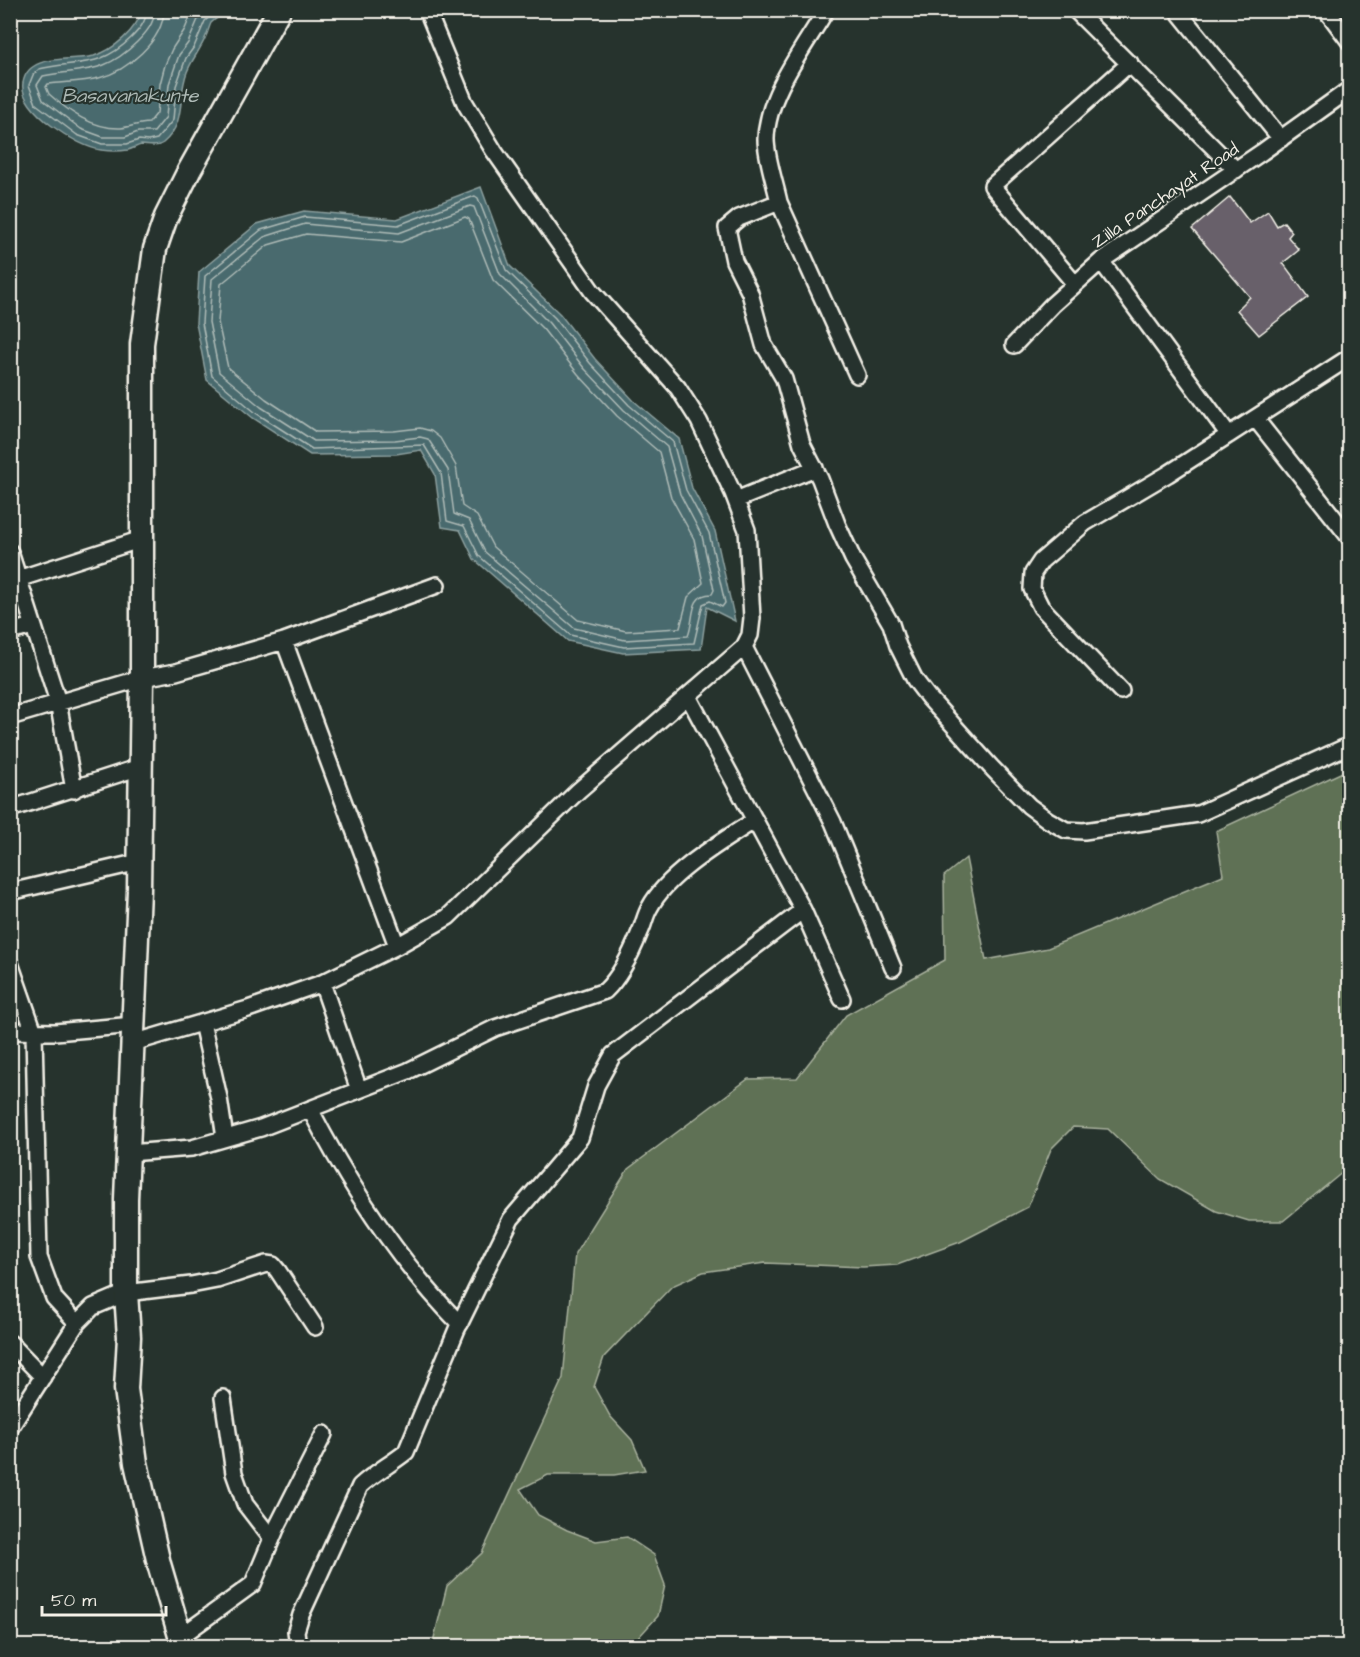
<svg xmlns="http://www.w3.org/2000/svg" width="1360" height="1657" viewBox="0 0 1360 1657" font-family="'Architects Daughter',sans-serif">
	<style>
		.green { fill: #5e7154; stroke: #a9b19e; stroke-width: 1.5 }
		.water { fill: #486a6e; stroke: #8da09f; stroke-width: 1.5 }
		.lines { fill: none; stroke-linecap: round; stroke-linejoin: round }
		.shore { stroke: #afbbb7; stroke-width: 1.5 }
		.building { fill: #67616b; stroke: #f4f1e8; stroke-width: 1.5 }
		.street-casing { stroke: #f4f1e8; stroke-width: 20 }
		.secondary-casing { stroke: #f4f1e8; stroke-width: 27 }
		.street { stroke: #26332d; stroke-width: 15 }
		.secondary { stroke: #26332d; stroke-width: 22 }
		.labels { text-anchor: middle; stroke-width: 4.5; stroke-linejoin: round; paint-order: stroke }
		.street-label { font-size: 18px; fill: #f4f1e8; stroke: #26332d }
		.water-label { font-size: 20px; font-style: italic; fill: #afbbb7; stroke: #26332d }
	</style>
	<rect width="100%" height="100%" fill="#26332d"/>
	<filter id="ink" filterUnits="userSpaceOnUse"><feTurbulence type="fractalNoise" baseFrequency=".0167" numOctaves="2"/><feDisplacementMap in="SourceGraphic" scale="12" xChannelSelector="R" yChannelSelector="G"/><feConvolveMatrix kernelMatrix="1 2 1 2 8 2 1 2 1" color-interpolation-filters="sRGB"/></filter>
	<g filter="url(#ink)">
		<!-- green -->
		<path class="green" d="M 1349,769 L 1349,1167 L 1283,1221 L 1249,1221 L 1216,1211 L 1160,1179 L 1108,1129 L 1073,1127 L 1051,1149 L 1028,1207 L 960,1242 L 897,1265 L 863,1267 L 765,1263 L 703,1272 L 672,1286 L 604,1357 L 594,1387 L 610,1416 L 632,1440 L 645,1470 L 614,1475 L 548,1475 L 520,1489 L 538,1515 L 567,1530 L 596,1541 L 627,1537 L 654,1555 L 665,1585 L 658,1616 L 637,1639 L 622,1646 L 432,1646 L 447,1586 L 482,1553 L 563,1378 L 575,1254 L 628,1169 L 748,1079 L 797,1078 L 846,1015 L 945,960 L 944,876 L 966,858 L 986,960 L 1048,948 L 1223,875 L 1216,831 Z"/>
		<!-- water -->
		<path class="water" d="M 142,11 L 224,11 C 221,17 216,18 211,23 C 209,27 208,32 206,36 C 201,49 192,59 187,72 C 177,98 187,122 163,143 C 156,148 148,145 141,145 C 137,146 132,149 128,150 C 121,151 109,151 101,150 C 78,147 18,110 23,83 C 28,52 72,62 94,56 C 114,50 136,30 142,11 Z
			M 481,187 L 510,266 L 560,314 L 595,359 L 634,401 L 679,439 L 692,488 L 715,531 L 735,621 L 707,607 L 701,649 L 623,653 L 568,641 L 474,559 L 460,530 L 442,527 L 435,474 L 421,450 L 396,454 L 310,455 L 253,418 L 207,380 L 196,323 L 199,272 L 257,224 L 304,211 L 397,219 Z"/>
		<g class="lines">
			<!-- shore -->
			<path class="shore" d="M 147,10 C 146,22 139,30 131,38 C 100,69 78,60 39,69 L 33,75 L 29,85 L 36,104 L 77,135 L 102,144 L 127,144 L 139,140 L 148,141 L 157,139 L 173,120 L 176,86 L 186,58 L 194,47 L 205,21 L 217,10
				M 155,10 C 154,24 146,33 137,42 C 104,75 84,68 43,76 L 37,85 L 43,100 L 81,129 L 103,137 L 125,137 L 138,132 L 154,132 L 166,117 L 169,84 L 179,55 L 188,43 L 199,17 L 206,10
				M 164,10 C 163,41 127,71 99,78 C 83,82 65,82 48,84 L 46,87 L 49,94 C 69,112 93,129 121,128 C 131,127 139,123 149,123 L 157,113 L 160,84 L 165,65 L 172,49 L 185,29 L 193,10
				M 475,196 L 478,198 L 506,270 L 555,318 L 590,363 L 629,405 L 673,442 L 686,490 L 709,533 L 725,603 L 722,607 L 710,601 L 703,604 L 694,643 L 624,647 L 570,635 L 479,556 L 464,526 L 447,521 L 441,473 L 424,445 L 312,449 L 256,413 L 212,376 L 202,323 L 205,276 L 261,230 L 305,217 L 398,225 Z
				M 470,206 L 474,207 L 500,274 L 549,323 L 584,368 L 624,410 L 667,447 L 680,494 L 702,536 L 714,590 L 712,594 C 688,594 695,620 688,636 L 625,640 L 574,628 L 485,552 L 469,520 L 454,514 L 448,470 L 428,439 L 420,437 L 395,440 L 314,441 L 261,407 L 219,372 L 209,322 L 212,279 L 264,237 L 305,224 L 399,233 Z
				M 465,217 L 469,219 L 493,280 L 543,329 L 578,374 L 617,416 L 659,452 L 671,497 L 694,539 L 703,583 L 688,597 L 680,628 L 626,631 L 578,620 L 493,547 L 477,516 L 462,506 L 456,466 L 440,438 L 431,431 L 420,428 L 394,431 L 316,432 L 266,399 L 228,368 L 218,322 L 221,284 L 268,245 L 306,234 L 401,242 Z"/>
		</g>
		<!-- building -->
		<path class="building" d="M 1230,197 L 1250,223 L 1268,211 L 1277,226 L 1284,222 L 1292,232 L 1288,237 L 1299,250 L 1283,263 L 1308,297 L 1259,335 L 1237,310 L 1250,297 L 1192,229 Z"/>
		<g class="lines">
			<defs>
				<path id="street" d="M 826,10 C 804,48 767,94 766,139 C 766,157 775,183 779,202 L 739,218 L 727,228 L 734,261 L 750,293 L 764,345 L 784,379 L 802,444 L 820,479 L 837,524 L 853,559 L 891,624 L 898,646 L 915,680 L 928,697 L 991,767 L 1029,806 L 1048,820 L 1066,830 L 1084,831 L 1198,814 L 1350,745
					M 1075,10 L 1236,170
					M 1177,10 L 1281,139
					M 1326,10 L 1350,42
					M 779,202 L 857,375
					M 1101,261 L 1229,435
					M 1075,284 L 992,186 L 1130,63
					M 1014,345 L 1052,305 L 1101,261 L 1262,152 L 1350,89
					M 1255,418 L 1350,538
					M 736,500 L 815,468
					M 10,552 L 58,702 L 74,790
					M 18,579 L 142,539
					M 10,632 L 33,626
					M 284,641 L 437,585
					M 744,647 L 833,822 L 893,968
					M 1121,691 L 1041,607 L 1032,589 L 1033,573 L 1041,561 L 1085,523 L 1168,474 L 1350,357
					M 10,717 L 142,678 L 176,672 L 284,641 L 397,946
					M 10,809 L 140,767
					M 10,892 L 139,862
					M 803,910 L 842,999
					M 10,963 L 34,1032 L 39,1257 L 54,1298 L 77,1323
					M 322,983 L 359,1090
					M 202,1023 L 219,1098 L 225,1138
					M 10,1031 L 55,1032 L 134,1025
					M 133,1043 L 248,1009 L 322,983 L 397,946 L 448,917 L 578,791 L 744,647 L 750,635 L 752,618 L 747,530 L 733,493 L 699,421 L 678,388 L 592,291 L 494,151 L 465,103 L 427,10
					M 310,1109 C 350,1187 398,1261 460,1324
					M 129,1153 L 192,1148 L 261,1128 L 408,1071 L 495,1028 L 605,991 C 621,976 632,952 640,932 C 644,924 645,915 650,907 C 668,873 723,841 755,820
					M 10,1343 L 43,1377
					M 223,1398 L 234,1473 L 245,1504 L 272,1539
					M 10,1428 L 77,1323 L 93,1307 L 126,1293 L 191,1285 L 217,1280 L 266,1264 L 273,1265 L 278,1271 L 315,1327
					M 180,1637 L 253,1584 L 276,1529 L 324,1434
					M 298,1646 L 296,1631 L 301,1615 L 360,1486 C 374,1473 391,1464 406,1452 L 457,1329 L 511,1219 L 580,1138 L 596,1086 L 613,1055 L 803,910 L 688,696"/>
				<path id="secondary" d="M 183,1646 L 159,1564 L 136,1463 L 126,1389 L 129,1337 L 126,1293 L 126,1199 L 139,890 L 142,678 L 142,344 L 155,249 L 166,217 L 189,171 L 279,10"/>
			</defs>
			<!-- street casing -->
			<use href="#street" class="street-casing"/>
			<!-- secondary casing -->
			<use href="#secondary" class="secondary-casing"/>
			<!-- street -->
			<use href="#street" class="street"/>
			<!-- secondary -->
			<use href="#secondary" class="secondary"/>
		</g>
	</g>
	<g class="labels">
		<!-- street labels -->
		<g class="street-label">
			<text transform="translate(1165 195) rotate(-34)" y="6">Zilla Panchayat Road</text>
		</g>
		<!-- water labels -->
		<g class="water-label">
			<text x="130" y="102">Basavanakunte</text>
		</g>
	</g>
	<!-- margin -->
	<rect width="1360" height="1657" fill="none" stroke="#26332d" stroke-width="36"/>
	<rect x="18" y="18" width="1324" height="1621" fill="none" stroke="#f4f1e8" stroke-width="2" filter="url(#ink)"/>
	<!-- scale -->
	<path d="M42 1606v9h124v-9" fill="none" stroke="#f4f1e8" stroke-width="3"/>
	<text x="51" y="1606" font-size="18" fill="#f4f1e8" stroke="#26332d" stroke-width="4.5" paint-order="stroke">50 m</text>
</svg>
